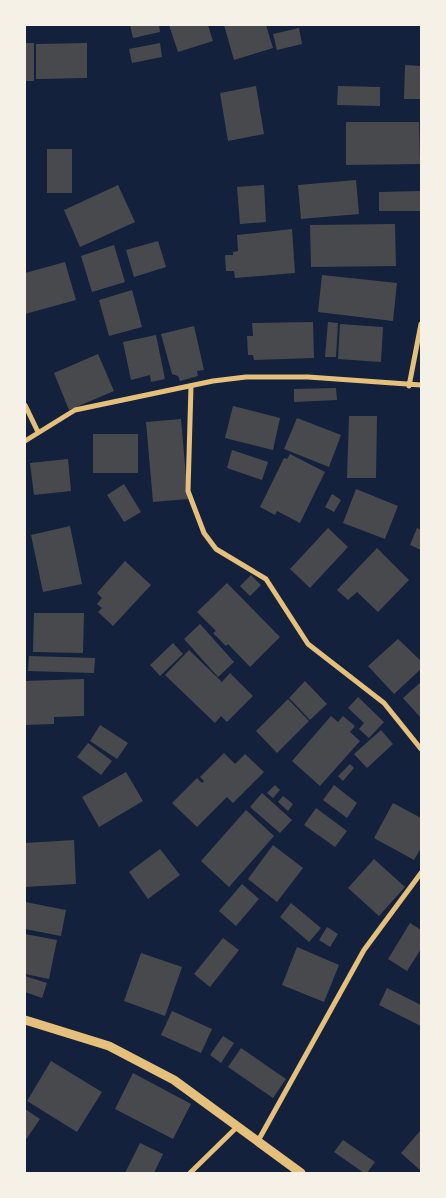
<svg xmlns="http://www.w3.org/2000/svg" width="446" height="1198" viewBox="0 0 446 1198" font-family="Figtree,sans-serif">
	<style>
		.building { fill: #48494c }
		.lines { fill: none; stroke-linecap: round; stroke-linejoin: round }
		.minor { stroke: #e5c07b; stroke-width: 5 }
		.tertiary { stroke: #e5c07b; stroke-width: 9 }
	</style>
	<rect width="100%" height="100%" fill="#14213d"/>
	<!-- building -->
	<path class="building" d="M 130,25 L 159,25 L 160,32 L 133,38 Z
		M 169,25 L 208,25 L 213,41 L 178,52 Z
		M 224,25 L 266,25 L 273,48 L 234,60 Z
		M 299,28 L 302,44 L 277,50 L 273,34 Z
		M 25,43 L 34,43 L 34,81 L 25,81 Z
		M 87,43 L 87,78 L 36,79 L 36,44 Z
		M 160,43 L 162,57 L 132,63 L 129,49 Z
		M 405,65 L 421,66 L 421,99 L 404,99 Z
		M 256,86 L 264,134 L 228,141 L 220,93 Z
		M 338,86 L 380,87 L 380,106 L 337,105 Z
		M 346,122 L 419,122 L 420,164 L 346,165 Z
		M 47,149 L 72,149 L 72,193 L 47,193 Z
		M 356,180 L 359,214 L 301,219 L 298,185 Z
		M 118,185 L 135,222 L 80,247 L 64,210 Z
		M 264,185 L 266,222 L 240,224 L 237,187 Z
		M 421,191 L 421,211 L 379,211 L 379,192 Z
		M 395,224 L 396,266 L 311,267 L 310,225 Z
		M 292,229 L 295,273 L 235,278 L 234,271 L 226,271 L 225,255 L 233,255 L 233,252 L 238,251 L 237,235 Z
		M 158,241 L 166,267 L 134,277 L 126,250 Z
		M 114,245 L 125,282 L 92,292 L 81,256 Z
		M 65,262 L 76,300 L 25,314 L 25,273 Z
		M 322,275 L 397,283 L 393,321 L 318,312 Z
		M 132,290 L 142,327 L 109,336 L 99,300 Z
		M 313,322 L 314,358 L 254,360 L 253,355 L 248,355 L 247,336 L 253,336 L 252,323 Z
		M 328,322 L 338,323 L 336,357 L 325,357 Z
		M 340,324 L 383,327 L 381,362 L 338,359 Z
		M 194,326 L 204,370 L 197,371 L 198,376 L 180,381 L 178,376 L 172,374 L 161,334 Z
		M 156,335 L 165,379 L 151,382 L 150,375 L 131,380 L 123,342 Z
		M 98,354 L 114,391 L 69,410 L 54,373 Z
		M 336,388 L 337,400 L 294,402 L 294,389 Z
		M 233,406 L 280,418 L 273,450 L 225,438 Z
		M 349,416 L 377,416 L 376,478 L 347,478 Z
		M 297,418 L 341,435 L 329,467 L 284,449 Z
		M 181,419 L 188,499 L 153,502 L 146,422 Z
		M 93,434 L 138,434 L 138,473 L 93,473 Z
		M 232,450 L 268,462 L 262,480 L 227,468 Z
		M 290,454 L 325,472 L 300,523 L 277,511 L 275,515 L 260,507 L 284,458 L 287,459 Z
		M 68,459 L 71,491 L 34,495 L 30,463 Z
		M 124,484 L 141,512 L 124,522 L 107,495 Z
		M 356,489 L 398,506 L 385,539 L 343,523 Z
		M 332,494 L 341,500 L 334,512 L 325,507 Z
		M 70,526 L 82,584 L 43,592 L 31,535 Z
		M 328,528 L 348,547 L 310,588 L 290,569 Z
		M 417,528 L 421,530 L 421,550 L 410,545 Z
		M 377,548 L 409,580 L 378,612 L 357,592 L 348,600 L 337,590 Z
		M 125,561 L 151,585 L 113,626 L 98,612 L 102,608 L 97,604 L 102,598 L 97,593 Z
		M 251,575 L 261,585 L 250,596 L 240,586 Z
		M 227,583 L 280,637 L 250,667 L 228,644 L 226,646 L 213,633 L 216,631 L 197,612 Z
		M 34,613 L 84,613 L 83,653 L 33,652 Z
		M 200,624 L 234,662 L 218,677 L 184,639 Z
		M 398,639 L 421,661 L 421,669 L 394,694 L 368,666 Z
		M 173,643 L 183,654 L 160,676 L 150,665 Z
		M 189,650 L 222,682 L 230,673 L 253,696 L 227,722 L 221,716 L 215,723 L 165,675 Z
		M 29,656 L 95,658 L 94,673 L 28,671 Z
		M 84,679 L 84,716 L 54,717 L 54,724 L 25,725 L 25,681 Z
		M 305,681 L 327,704 L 310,720 L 289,698 Z
		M 421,682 L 421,718 L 403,698 Z
		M 358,697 L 384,722 L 369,738 L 359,729 L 364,723 L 348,708 Z
		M 288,699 L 309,721 L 277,753 L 256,731 Z
		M 331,716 L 338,722 L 343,716 L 355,726 L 350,732 L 360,741 L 320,786 L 292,761 Z
		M 100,725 L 128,743 L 117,759 L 90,741 Z
		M 381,730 L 393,744 L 367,768 L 354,754 Z
		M 88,743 L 112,761 L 101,775 L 77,757 Z
		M 224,753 L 235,764 L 245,754 L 264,772 L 233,803 L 227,797 L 197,827 L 172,803 L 197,778 L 202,783 L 204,781 L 200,777 Z
		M 350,764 L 354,768 L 343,781 L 338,776 Z
		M 126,772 L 143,801 L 99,827 L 82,797 Z
		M 275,785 L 280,790 L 273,798 L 267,793 Z
		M 334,785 L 357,803 L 347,818 L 323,800 Z
		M 262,793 L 292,820 L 280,833 L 250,807 Z
		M 283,796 L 293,804 L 288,811 L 278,802 Z
		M 393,803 L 421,818 L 421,848 L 414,860 L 374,838 Z
		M 316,808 L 347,831 L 335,847 L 304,825 Z
		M 246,810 L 274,836 L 229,887 L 201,861 Z
		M 74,840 L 76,884 L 25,887 L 25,843 Z
		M 273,845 L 303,868 L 277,902 L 248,879 Z
		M 160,849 L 180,875 L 148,899 L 129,872 Z
		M 374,859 L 405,887 L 379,916 L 348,888 Z
		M 242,884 L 259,899 L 236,926 L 219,911 Z
		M 25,902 L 66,910 L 61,936 L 25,929 Z
		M 291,903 L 321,928 L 309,942 L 280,917 Z
		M 410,923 L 421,930 L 421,949 L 407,971 L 388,959 Z
		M 327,927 L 338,934 L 330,947 L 319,940 Z
		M 25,934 L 57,940 L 49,979 L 25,974 Z
		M 223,938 L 239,950 L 210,987 L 194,974 Z
		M 297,947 L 339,965 L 324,1002 L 282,985 Z
		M 141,953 L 182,967 L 165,1016 L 124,1001 Z
		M 25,976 L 47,983 L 42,998 L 25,992 Z
		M 387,988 L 421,1005 L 421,1026 L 379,1005 Z
		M 172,1011 L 212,1029 L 201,1053 L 161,1035 Z
		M 223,1036 L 234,1043 L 221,1063 L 210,1055 Z
		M 241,1048 L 286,1079 L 273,1098 L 228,1067 Z
		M 51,1061 L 102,1092 L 77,1132 L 27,1101 Z
		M 133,1073 L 191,1104 L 173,1139 L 115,1109 Z
		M 25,1109 L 40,1119 L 25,1141 Z
		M 421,1130 L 421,1171 L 401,1153 Z
		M 343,1140 L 375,1162 L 367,1173 L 364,1173 L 334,1152 Z
		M 140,1143 L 163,1154 L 154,1173 L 125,1173 Z"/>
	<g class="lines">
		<!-- minor -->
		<path class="minor" d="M 191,386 L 188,491 L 204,533 L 216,549 L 266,579 L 308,644 L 384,703 L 421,749
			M 409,386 L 421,324
			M 25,405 L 38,432
			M 25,441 L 75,410 L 213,381 L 246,377 L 308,377 L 421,385
			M 258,1141 L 364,950 L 421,873
			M 190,1173 L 238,1126"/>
		<!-- tertiary -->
		<path class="tertiary" d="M 25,1020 L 109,1046 L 174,1080 L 301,1173"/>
	</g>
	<!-- border -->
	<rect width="446" height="1198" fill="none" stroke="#f6f1e7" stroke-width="52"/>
</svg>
